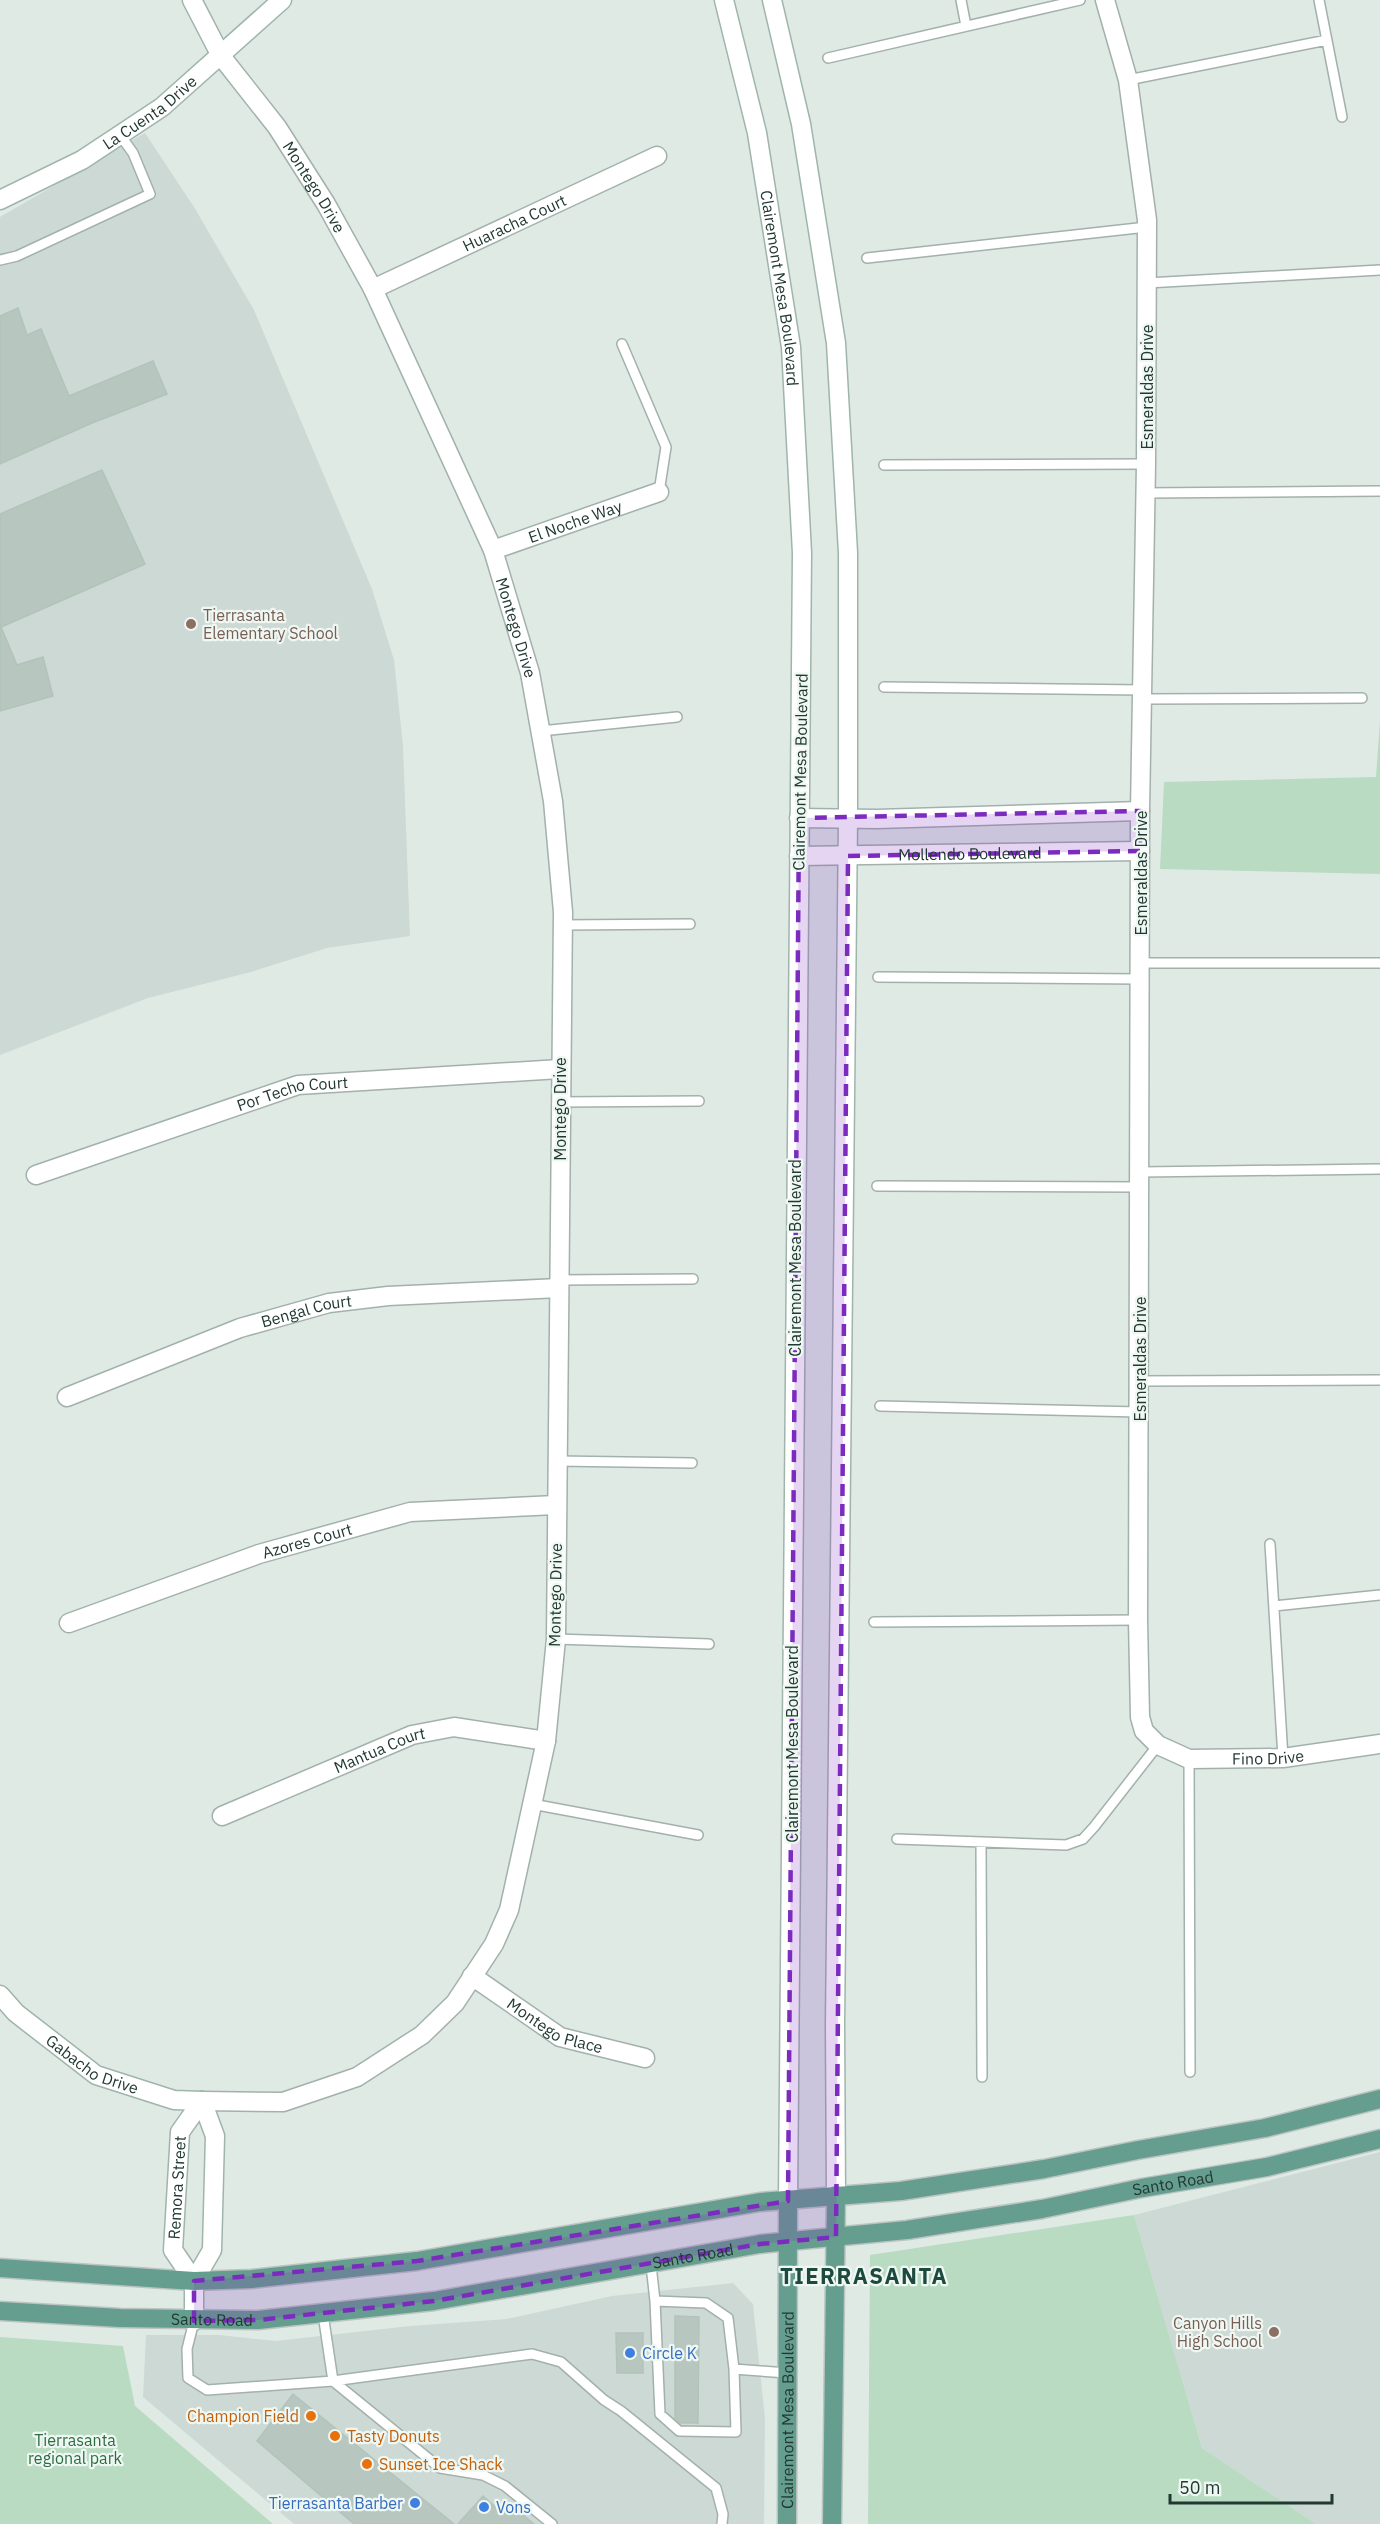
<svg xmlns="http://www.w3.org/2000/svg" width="1380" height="2524" viewBox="0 0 1380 2524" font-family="'IBM Plex Sans',sans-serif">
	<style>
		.built { fill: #cdd9d4 }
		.green { fill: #b8dbc1 }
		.building { fill: #b7c7c0; stroke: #b2c3bb; stroke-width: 1.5 }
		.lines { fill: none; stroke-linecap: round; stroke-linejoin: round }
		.lane-casing { stroke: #a2b1ac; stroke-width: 12 }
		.street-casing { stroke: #a2b1ac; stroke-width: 21 }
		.secondary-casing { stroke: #9fb5ac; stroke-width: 21 }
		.primary-casing { stroke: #bcc4c2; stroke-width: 21 }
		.lane { stroke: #fff; stroke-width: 9 }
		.street { stroke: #fff; stroke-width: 18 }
		.secondary { stroke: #fff; stroke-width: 18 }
		.primary { stroke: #659e8e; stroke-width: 18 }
		.marked { fill: #7b2cbf; fill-opacity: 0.2; stroke: #7b2cbf; stroke-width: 4.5; stroke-dasharray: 12 8; stroke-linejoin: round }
		.education-dot { fill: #8d6e63; stroke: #eff7f3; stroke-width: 2 }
		.shop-dot { fill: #3f7fe0; stroke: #eff7f3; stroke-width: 2 }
		.food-dot { fill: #e8710a; stroke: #eff7f3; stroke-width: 2 }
		.labels { text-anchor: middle; stroke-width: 4.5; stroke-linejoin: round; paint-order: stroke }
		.street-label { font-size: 16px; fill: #213932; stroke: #eff7f3 }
		.education-label { font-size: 16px; fill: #785e54; stroke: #eff7f3; text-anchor: start }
		.shop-label { font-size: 16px; fill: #366cbe; stroke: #eff7f3; text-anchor: start }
		.food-label { font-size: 16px; fill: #c56008; stroke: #eff7f3; text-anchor: start }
		.park-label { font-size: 16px; fill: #2c6e44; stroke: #eff7f3 }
		.district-label { font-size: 22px; font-weight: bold; letter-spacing: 1.5px; fill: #1d4a3e; stroke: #eff7f3 }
	</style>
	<rect width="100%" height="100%" fill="#dfeae5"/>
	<!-- built -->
	<path class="built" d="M 145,133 L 194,207 L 254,310 L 372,589 L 394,660 L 403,746 L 410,936 L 327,948 L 251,972 L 148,998 L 0,1055 L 0,217 Z
		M 1380,2152 L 1380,2524 L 1316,2524 L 1202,2448 L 1134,2215 Z
		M 733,2283 L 753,2304 L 765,2419 L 764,2524 L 294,2524 L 143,2397 L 146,2335 L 219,2335 L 276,2341 L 410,2326 L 507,2319 L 612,2296 Z"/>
	<!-- green -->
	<path class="green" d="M 1380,721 L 1380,874 L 1160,869 L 1164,782 L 1376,777 Z
		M 1134,2215 L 1202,2448 L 1316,2524 L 868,2524 L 870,2255 Z
		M 0,2337 L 123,2346 L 135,2406 L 273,2524 L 0,2524 Z"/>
	<!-- building -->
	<path class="building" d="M 18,308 L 27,335 L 41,329 L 69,396 L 153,361 L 167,394 L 92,423 L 0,464 L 0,316 Z
		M 102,470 L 145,564 L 1,627 L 17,665 L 43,657 L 53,696 L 0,711 L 0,514 Z
		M 675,2316 L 699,2317 L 698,2423 L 680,2423 L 675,2418 Z
		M 616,2333 L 643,2333 L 643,2373 L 617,2373 Z
		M 293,2394 L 454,2524 L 354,2524 L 257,2441 Z
		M 483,2496 L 500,2511 L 508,2503 L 534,2524 L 458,2524 Z"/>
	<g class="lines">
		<defs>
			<path id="lane" d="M 961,0 L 966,26
				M 1319,0 L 1342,117
				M 828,58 L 1080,0
				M 1128,80 L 1327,40
				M 867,258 L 1147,227
				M 0,260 L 17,256 L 150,194 L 133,153 L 120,135
				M 1147,283 L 1380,270
				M 622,344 L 666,447 L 659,492
				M 884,465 L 1146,464
				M 1144,493 L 1380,491
				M 884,687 L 1143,690
				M 1144,699 L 1362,698
				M 541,731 L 677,717
				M 563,925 L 690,924
				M 1141,963 L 1380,963
				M 878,977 L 1140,979
				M 560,1102 L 699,1101
				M 1141,1172 L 1380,1169
				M 877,1186 L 1140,1187
				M 559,1280 L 693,1279
				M 1140,1381 L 1380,1380
				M 880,1406 L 1140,1412
				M 557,1461 L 692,1463
				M 1270,1544 L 1283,1758
				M 1274,1606 L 1380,1595
				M 874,1622 L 1138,1620
				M 556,1639 L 709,1644
				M 1189,1759 L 1190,2072
				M 532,1804 L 698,1835
				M 897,1839 L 1066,1845 L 1083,1839 L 1094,1827 L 1158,1745
				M 981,1842 L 982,2077
				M 651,2265 L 655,2301
				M 655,2301 L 706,2303 L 728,2318 L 734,2369 L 736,2432 L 679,2431 L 660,2414 Z
				M 323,2314 L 333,2381 L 440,2468 L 483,2475 L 505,2486 L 552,2524
				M 194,2321 L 187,2349 L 188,2378 L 207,2390 L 333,2381 L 532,2354 L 561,2362 L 604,2400 L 621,2411 L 716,2488 L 723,2514 L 722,2524
				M 734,2369 L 787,2373"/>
			<g id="street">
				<path id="s1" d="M 192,0 L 221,56 L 277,127 L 326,204 L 373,289 L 493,550 L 530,673 L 553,801 L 563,912 L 556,1639 L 546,1741 L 509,1910 L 494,1944 L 455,2003 L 422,2035 L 357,2077 L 283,2102 L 202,2101"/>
				<path id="s2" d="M 1105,0 L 1128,80 L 1147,220 L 1146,464 L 1140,811 L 1138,1620 L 1140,1717 L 1144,1731 L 1158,1745 L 1189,1759 L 1283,1758 L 1380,1744"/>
				<path id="s3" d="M 373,289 L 657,156"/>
				<path id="s4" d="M 493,550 L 659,492"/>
				<path d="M 799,818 L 877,819 L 1140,811"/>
				<path id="s5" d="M 799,856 L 1140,851"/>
				<path id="s6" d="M 36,1175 L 298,1085 L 560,1069"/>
				<path id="s7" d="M 67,1397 L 240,1328 L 329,1303 L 388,1296 L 559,1288"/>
				<path id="s8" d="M 69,1623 L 259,1554 L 410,1512 L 556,1505"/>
				<path id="s9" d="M 222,1816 L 412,1735 L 454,1727 L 546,1741"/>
				<path id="s10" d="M 472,1976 L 560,2037 L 645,2058"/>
			</g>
			<g id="secondary">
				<path id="s11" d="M 724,0 L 757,133 L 791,347 L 802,553 L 788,2201"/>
				<path d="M 772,0 L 801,124 L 836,343 L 848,553 L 848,819 L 835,2025 L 836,2195"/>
				<path id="s12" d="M 0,200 L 82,160 L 162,107 L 282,0"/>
				<path id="s13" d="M 0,1995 L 16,2013 L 96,2075 L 174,2100 L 202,2101"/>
				<path id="s14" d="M 194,2281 L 173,2250 L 180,2132 L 202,2101"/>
				<path d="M 194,2321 L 194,2281 L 212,2250 L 215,2136 L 202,2101"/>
			</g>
			<g id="primary">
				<path d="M 0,2268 L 194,2281 L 252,2279 L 417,2261 L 760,2202 L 901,2191 L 1044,2169 L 1138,2150 L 1265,2128 L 1380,2099"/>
				<path id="s15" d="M 0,2311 L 120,2318 L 258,2320 L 434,2301 L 760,2244 L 907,2230 L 1042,2209 L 1142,2188 L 1267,2167 L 1380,2139"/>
				<path id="s16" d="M 787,2524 L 788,2201"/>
				<path d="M 832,2524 L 836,2195"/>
			</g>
		</defs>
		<!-- lane casing -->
		<use href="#lane" class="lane-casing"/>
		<!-- street casing -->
		<use href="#street" class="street-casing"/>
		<!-- secondary casing -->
		<use href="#secondary" class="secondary-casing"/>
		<!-- primary casing -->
		<use href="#primary" class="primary-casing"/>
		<!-- lane -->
		<use href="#lane" class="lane"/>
		<!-- street -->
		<use href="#street" class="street"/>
		<!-- secondary -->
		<use href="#secondary" class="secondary"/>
		<!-- primary -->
		<use href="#primary" class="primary"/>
	</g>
	<!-- marked area -->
	<path class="marked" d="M 1140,811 L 1140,851 L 848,856 L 836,2237 L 760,2244 L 434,2301 L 258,2320 L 194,2321 L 194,2281 L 417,2261 L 788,2201 L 799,818 Z"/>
	<!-- markers -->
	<g class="education-dot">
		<circle cx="191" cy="624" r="6"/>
		<circle cx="1274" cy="2332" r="6"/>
	</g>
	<g class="shop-dot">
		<circle cx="630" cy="2353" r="6"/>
		<circle cx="415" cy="2503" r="6"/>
		<circle cx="484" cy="2507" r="6"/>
	</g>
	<g class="food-dot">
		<circle cx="311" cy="2416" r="6"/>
		<circle cx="335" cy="2436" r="6"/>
		<circle cx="367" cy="2464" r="6"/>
	</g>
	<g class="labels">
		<!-- street labels -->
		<g class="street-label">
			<text dy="6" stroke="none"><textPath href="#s12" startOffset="174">La Cuenta Drive</textPath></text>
			<text dy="6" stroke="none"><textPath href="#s1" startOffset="224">Montego Drive</textPath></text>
			<text dy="6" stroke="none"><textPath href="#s3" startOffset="156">Huaracha Court</textPath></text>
			<text dy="6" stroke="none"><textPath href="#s11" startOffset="294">Clairemont Mesa Boulevard</textPath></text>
			<text transform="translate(1147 387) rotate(-90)" y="6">Esmeraldas Drive</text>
			<text dy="6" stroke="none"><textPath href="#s4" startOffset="87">El Noche Way</textPath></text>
			<text dy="6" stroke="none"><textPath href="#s1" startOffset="710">Montego Drive</textPath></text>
			<text transform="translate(800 772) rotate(-89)" y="6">Clairemont Mesa Boulevard</text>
			<text dy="6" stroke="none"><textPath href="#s5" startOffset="171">Mollendo Boulevard</textPath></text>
			<text transform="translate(1141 873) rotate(-90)" y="6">Esmeraldas Drive</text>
			<text dy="6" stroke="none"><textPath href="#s6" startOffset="270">Por Techo Court</textPath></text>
			<text transform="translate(560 1109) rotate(-90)" y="6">Montego Drive</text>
			<text transform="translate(795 1258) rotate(-90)" y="6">Clairemont Mesa Boulevard</text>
			<text dy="6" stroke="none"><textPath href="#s7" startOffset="255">Bengal Court</textPath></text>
			<text transform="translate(1140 1359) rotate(-90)" y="6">Esmeraldas Drive</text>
			<text dy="6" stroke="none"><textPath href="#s8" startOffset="252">Azores Court</textPath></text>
			<text transform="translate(555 1595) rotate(-89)" y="6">Montego Drive</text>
			<text transform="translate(792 1744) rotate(-90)" y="6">Clairemont Mesa Boulevard</text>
			<text dy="6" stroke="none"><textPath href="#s9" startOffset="171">Mantua Court</textPath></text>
			<text dy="6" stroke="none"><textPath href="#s2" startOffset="1869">Fino Drive</textPath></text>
			<text dy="6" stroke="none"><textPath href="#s10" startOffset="98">Montego Place</textPath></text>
			<text dy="6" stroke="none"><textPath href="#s13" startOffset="117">Gabacho Drive</textPath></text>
			<text dy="6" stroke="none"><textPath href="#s15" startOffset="1184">Santo Road</textPath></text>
			<text dy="6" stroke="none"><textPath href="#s14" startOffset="100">Remora Street</textPath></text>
			<text dy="6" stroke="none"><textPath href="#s15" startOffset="698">Santo Road</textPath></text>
			<text dy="6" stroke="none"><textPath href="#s15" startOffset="212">Santo Road</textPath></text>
			<text dy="6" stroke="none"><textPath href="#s16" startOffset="114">Clairemont Mesa Boulevard</textPath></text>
		</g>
		<!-- education labels -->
		<g class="education-label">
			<text x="203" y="621">Tierrasanta<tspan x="203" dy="18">Elementary School</tspan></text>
			<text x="1262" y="2329" text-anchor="end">Canyon Hills<tspan x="1262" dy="18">High School</tspan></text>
		</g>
		<!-- shop labels -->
		<g class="shop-label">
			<text x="642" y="2359">Circle K</text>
			<text x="403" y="2509" text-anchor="end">Tierrasanta Barber</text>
			<text x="496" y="2513">Vons</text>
		</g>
		<!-- food labels -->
		<g class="food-label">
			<text x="299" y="2422" text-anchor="end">Champion Field</text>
			<text x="347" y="2442">Tasty Donuts</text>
			<text x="379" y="2470">Sunset Ice Shack</text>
		</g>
		<!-- park labels -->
		<g class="park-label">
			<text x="75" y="2446">Tierrasanta<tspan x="75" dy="18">regional park</tspan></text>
		</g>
		<!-- district labels -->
		<g class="district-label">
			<text x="864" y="2284">TIERRASANTA</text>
		</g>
	</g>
	<!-- scale -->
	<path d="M1170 2494v9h162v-9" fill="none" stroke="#213932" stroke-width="3"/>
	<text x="1179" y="2494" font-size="18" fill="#213932" stroke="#eff7f3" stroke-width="4.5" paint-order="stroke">50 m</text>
</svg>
